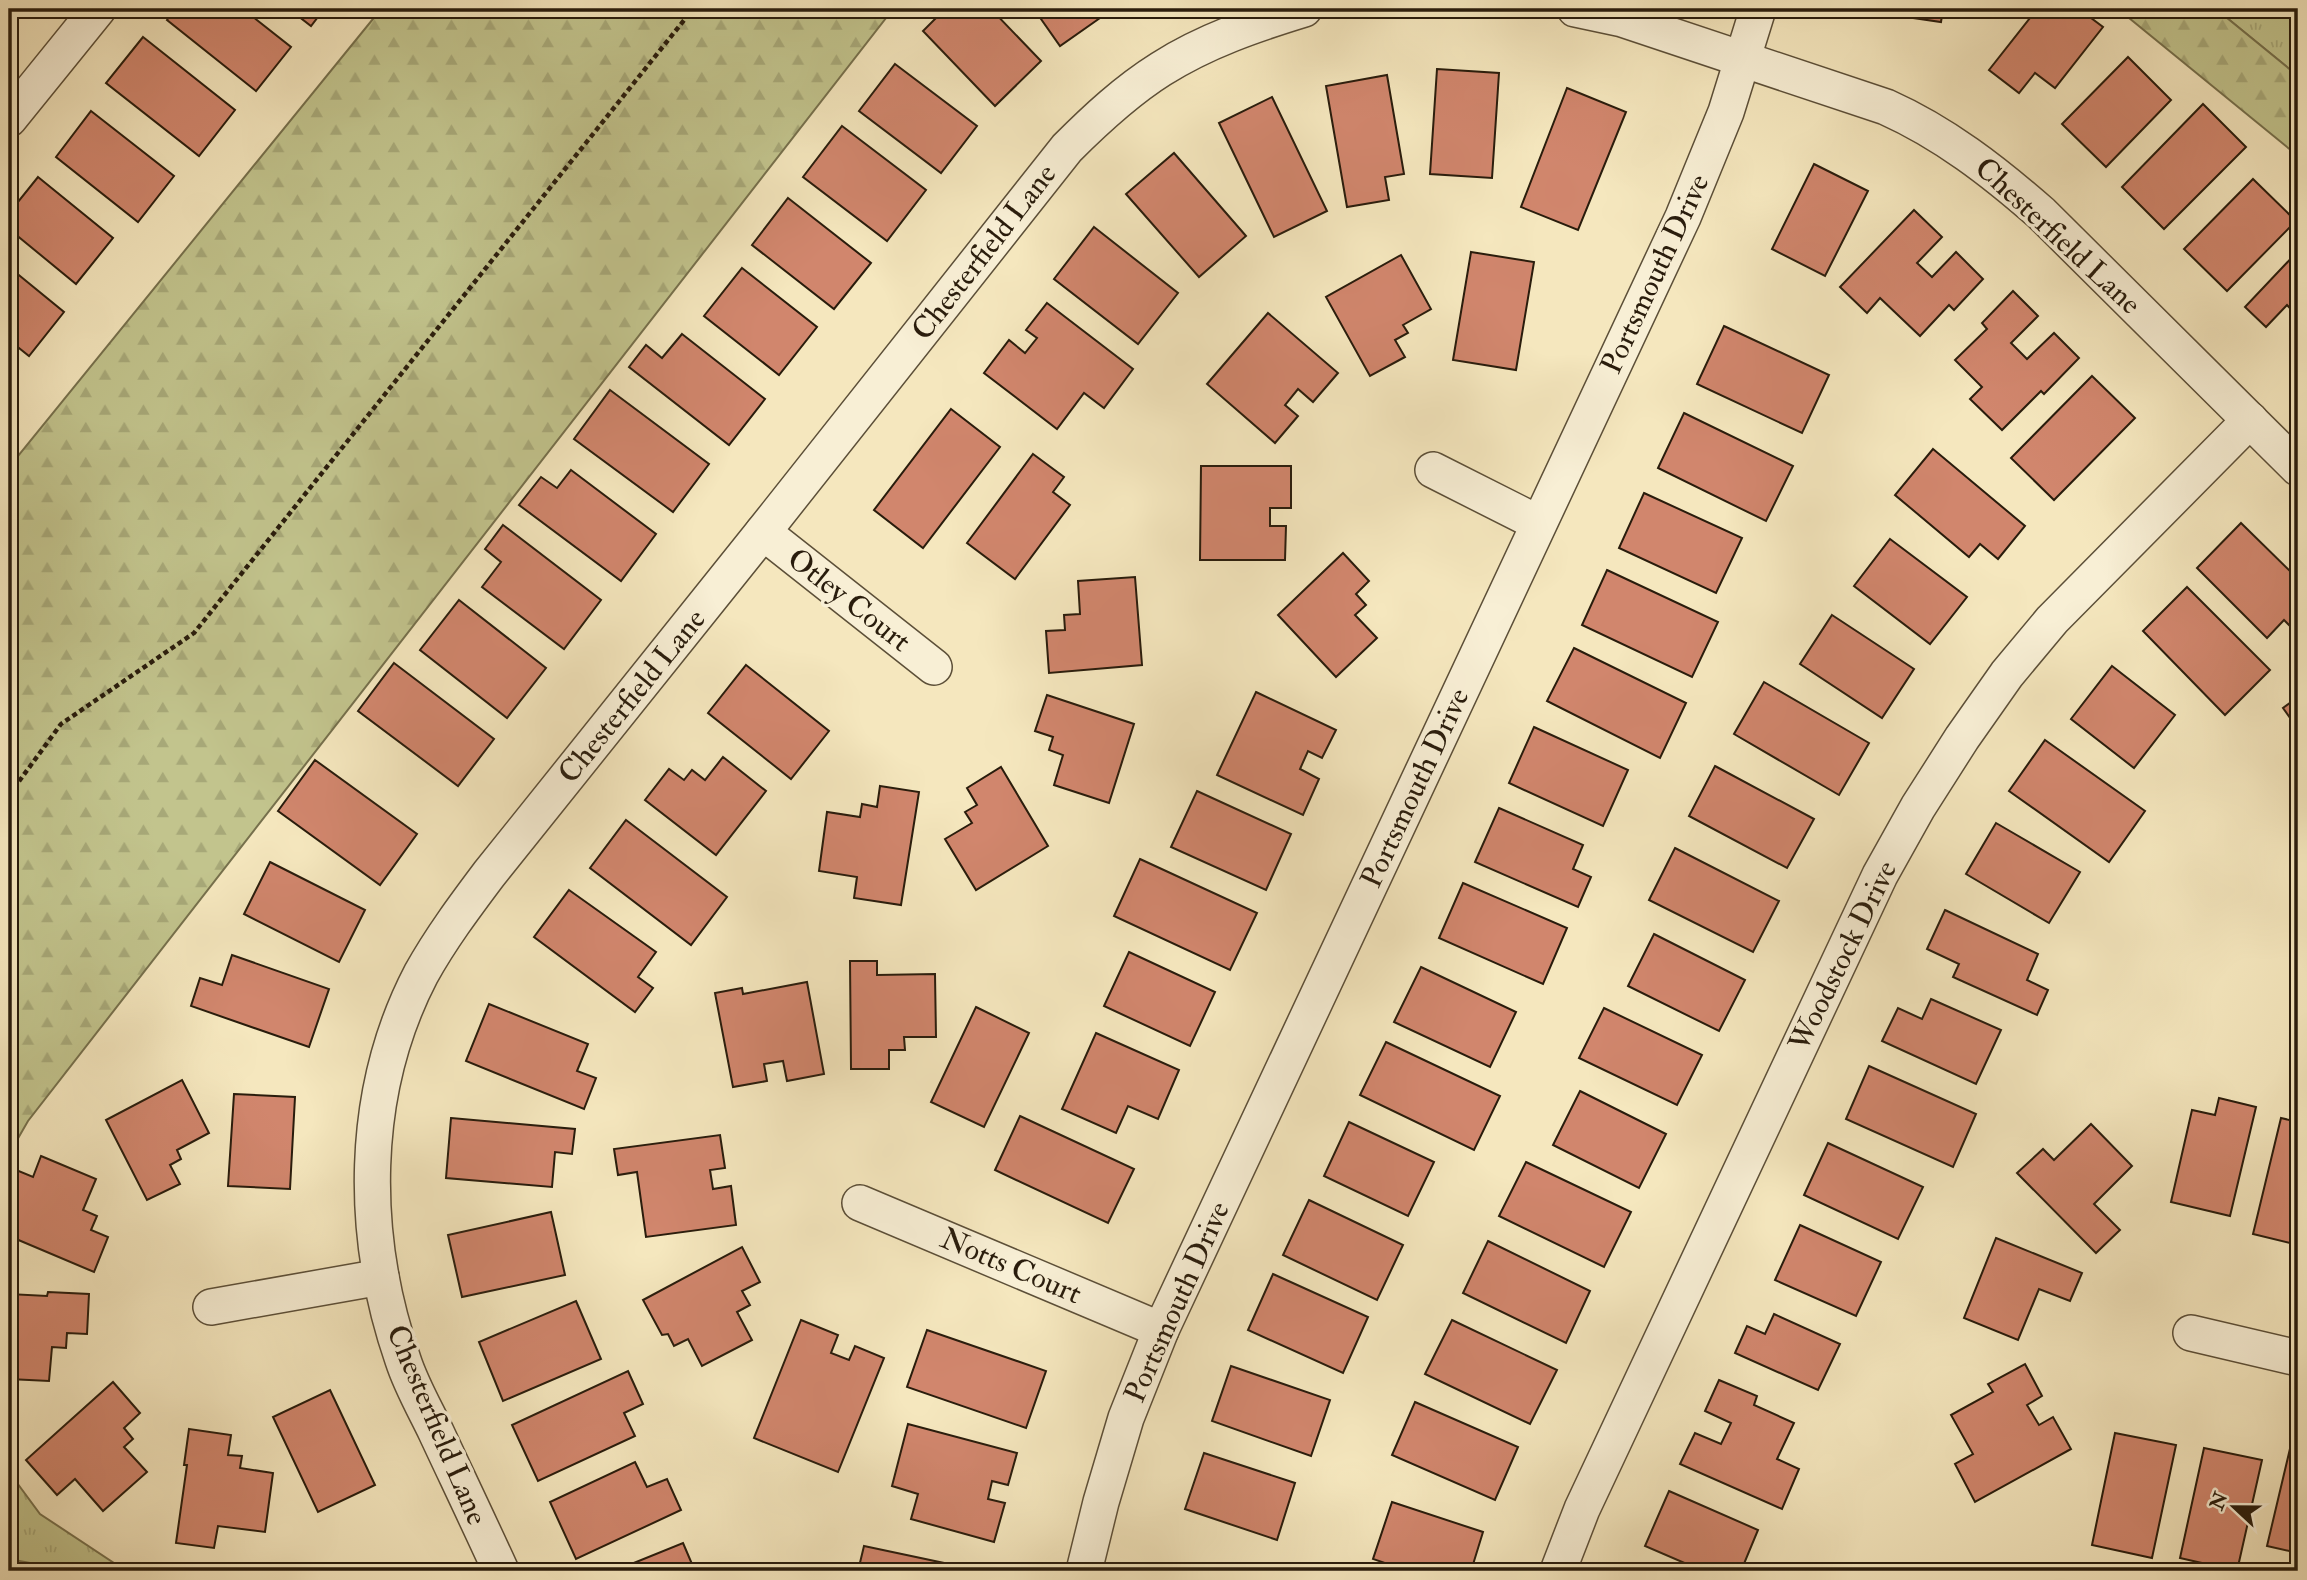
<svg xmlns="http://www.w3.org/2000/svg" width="2307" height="1580" viewBox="0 0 2307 1580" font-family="'IM FELL Double Pica',serif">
<defs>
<pattern id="grass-tufts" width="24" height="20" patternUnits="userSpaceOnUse" patternTransform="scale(1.75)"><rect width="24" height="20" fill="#c2c48d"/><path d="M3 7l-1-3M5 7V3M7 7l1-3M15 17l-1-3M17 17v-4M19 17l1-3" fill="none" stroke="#a7a878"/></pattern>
<pattern id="forest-firs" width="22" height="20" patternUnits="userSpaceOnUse" patternTransform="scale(1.75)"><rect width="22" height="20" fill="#c2c48d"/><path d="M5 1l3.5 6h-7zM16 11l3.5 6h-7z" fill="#a7a878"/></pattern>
</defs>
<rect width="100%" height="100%" fill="#f5e7be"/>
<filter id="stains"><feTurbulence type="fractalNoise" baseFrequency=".00286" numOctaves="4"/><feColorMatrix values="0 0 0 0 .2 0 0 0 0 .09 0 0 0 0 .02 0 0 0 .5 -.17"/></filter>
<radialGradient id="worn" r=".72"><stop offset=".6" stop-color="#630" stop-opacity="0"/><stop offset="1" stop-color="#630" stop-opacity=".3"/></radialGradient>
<g fill="url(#grass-tufts)" stroke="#76704c" stroke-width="2">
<path d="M2216 9H2298V76Z"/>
<path d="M9 1472 40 1514 126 1571H72L9 1559Z"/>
</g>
<g fill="url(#forest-firs)" stroke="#76704c" stroke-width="2">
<path d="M381 9H893L28 1121 9 1154V467Z"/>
<path d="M2118 9H2216L2298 76V156Z"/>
</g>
<g fill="#d1866d" stroke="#291c0c" stroke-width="2">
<path d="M175 9H243L291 47 256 91 167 20Z"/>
<path d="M289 9H324L311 26Z"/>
<path d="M945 9H991L1041 61 995 106 923 31Z"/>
<path d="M1034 9H1109L1110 11 1060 46Z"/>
<path d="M1852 9H1943L1941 22Z"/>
<path d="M2037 9H2079L2103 27 2055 88 2035 73 2019 93 1989 70Z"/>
<path d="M143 37 235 110 199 156 106 83Z"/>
<path d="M2128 57 2171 100 2106 167 2062 124Z"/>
<path d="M895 64 977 126 941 173 859 111Z"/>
<path d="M1437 69 1499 73 1492 178 1430 174Z"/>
<path d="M1387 75 1404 174 1385 177 1389 200 1347 207 1326 86Z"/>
<path d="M1567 88 1626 112 1578 230 1521 207Z"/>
<path d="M1272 97 1327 211 1274 237 1219 123Z"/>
<path d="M2203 104 2246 147 2164 229 2122 187Z"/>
<path d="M91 111 174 176 138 222 56 157Z"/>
<path d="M842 126 926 190 887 241 803 177Z"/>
<path d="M1174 153 1246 236 1199 277 1126 194Z"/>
<path d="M1814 164 1868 191 1825 276 1772 249Z"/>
<path d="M38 177 113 238 76 284 9 229V213Z"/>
<path d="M2253 179 2296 221 2227 291 2184 249Z"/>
<path d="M788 198 871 263 834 309 752 245Z"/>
<path d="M1914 210 1942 237 1917 263 1932 277 1956 252 1983 279 1954 310 1949 305 1920 336 1880 298 1867 313 1840 287Z"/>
<path d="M1094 227 1178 293 1138 344 1054 279Z"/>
<path d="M2298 251V317L2287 305 2266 327 2245 307Z"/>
<path d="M1471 252 1534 262 1516 370 1453 360Z"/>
<path d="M1401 255 1431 309 1403 325 1408 333 1395 340 1405 357 1370 376 1326 297Z"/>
<path d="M9 267 64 312 29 356 9 340Z"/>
<path d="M742 268 817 327 779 375 704 316Z"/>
<path d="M2013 291 2038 316 2011 343 2027 359 2054 333 2079 358 2044 394 2041 391 2002 430 1970 399 1982 387 1955 360 1987 329 1982 323Z"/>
<path d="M1047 303 1133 369 1104 408 1084 393 1057 429 984 373 1009 340 1025 353 1037 338 1026 330Z"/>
<path d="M1268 313 1338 373 1313 402 1298 389 1285 405 1298 416 1275 443 1207 384Z"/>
<path d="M1724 326 1829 375 1802 433 1697 384Z"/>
<path d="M682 334 765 399 729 445 629 367 646 345 662 358Z"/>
<path d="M2092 376 2135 418 2054 500 2011 458Z"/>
<path d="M610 390 709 464 673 512 574 439Z"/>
<path d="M951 409 1000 447 923 548 874 510Z"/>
<path d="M1684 413 1793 466 1766 521 1658 468Z"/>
<path d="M1933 449 2025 526 1998 559 1980 544 1969 557 1895 495Z"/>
<path d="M1033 454 1064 477 1053 492 1070 505 1015 579 967 543Z"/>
<path d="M1201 466H1291V508H1270V526H1286L1285 560H1200Z"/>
<path d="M571 470 656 534 621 581 519 505 541 477 557 488Z"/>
<path d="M1644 493 1742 538 1716 593 1619 548Z"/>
<path d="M2241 523 2298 579V634L2284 620 2267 638 2197 568Z"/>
<path d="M503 525 601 600 564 649 482 587 501 562 485 549Z"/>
<path d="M1890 539 1967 597 1930 644 1854 586Z"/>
<path d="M1343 553 1369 581 1356 594 1366 605 1355 615 1377 638 1336 677 1278 615Z"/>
<path d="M1607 570 1718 622 1692 677 1582 625Z"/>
<path d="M1135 577 1142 665 1049 673 1046 631 1065 630 1064 615 1080 614 1078 581Z"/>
<path d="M2187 587 2270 670 2225 715 2143 631Z"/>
<path d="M459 600 546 668 507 718 420 650Z"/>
<path d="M1832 615 1914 669 1882 718 1800 664Z"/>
<path d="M1574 648 1686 703 1660 758 1547 701Z"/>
<path d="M394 663 494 739 458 786 358 711Z"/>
<path d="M746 665 829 731 791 779 708 713Z"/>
<path d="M2112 666 2175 715 2134 768 2071 719Z"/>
<path d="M1764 682 1869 743 1839 795 1734 734Z"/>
<path d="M1256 692 1336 730 1322 758 1308 751 1300 769 1319 779 1303 815 1217 775Z"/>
<path d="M1047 695 1134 724 1109 803 1054 785 1063 755 1049 750 1053 737 1035 731Z"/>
<path d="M2298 697V729L2283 708Z"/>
<path d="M1534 727 1628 770 1603 826 1509 783Z"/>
<path d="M2045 740 2145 811 2109 862 2009 791Z"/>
<path d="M723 757 766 791 716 855 645 800 669 769 684 780 692 770 705 780Z"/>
<path d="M315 760 417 834 380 885 278 811Z"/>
<path d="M1715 766 1814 819 1787 868 1689 816Z"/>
<path d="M1001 767 1048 846 976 890 945 839 972 823 965 812 977 805 967 788Z"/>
<path d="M880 786 919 792 901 905 854 898 857 877 819 871 827 812 860 817 862 804 877 807Z"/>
<path d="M1197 791 1291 834 1266 890 1171 847Z"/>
<path d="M1499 808 1583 845 1573 869 1591 877 1578 907 1475 862Z"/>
<path d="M626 820 727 897 691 945 590 868Z"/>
<path d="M1996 823 2080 872 2049 923 1966 874Z"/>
<path d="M1675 848 1779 901 1753 952 1649 900Z"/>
<path d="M1140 859 1257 913 1230 970 1114 916Z"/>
<path d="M270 862 365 910 339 962 244 914Z"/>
<path d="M1463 883 1567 928 1543 984 1439 938Z"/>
<path d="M569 890 656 952 638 977 653 988 635 1012 534 937Z"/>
<path d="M1945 910 2038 954 2027 980 2048 990 2037 1015 1953 977 1959 964 1927 949Z"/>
<path d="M1654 934 1745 980 1719 1031 1628 986Z"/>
<path d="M1129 952 1215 992 1190 1046 1104 1006Z"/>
<path d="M232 955 329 989 309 1047 191 1006 200 978 222 985Z"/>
<path d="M850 961H877V975L935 974 936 1037H904L905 1050H889V1069H851Z"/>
<path d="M1421 967 1516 1012 1490 1067 1394 1022Z"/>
<path d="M807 982 824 1074 787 1081 783 1061 764 1064 767 1081 733 1087 715 993 742 988 743 994Z"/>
<path d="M1931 999 2001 1030 1976 1084 1882 1041 1898 1008 1922 1019Z"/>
<path d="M489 1004 588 1044 577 1071 596 1078 584 1109 466 1061Z"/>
<path d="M976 1007 1029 1033 984 1127 931 1102Z"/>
<path d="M1604 1008 1702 1055 1677 1105 1579 1058Z"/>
<path d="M1096 1033 1179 1070 1158 1119 1128 1106 1116 1133 1062 1109Z"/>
<path d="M1386 1042 1500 1096 1474 1150 1360 1095Z"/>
<path d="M1869 1066 1976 1114 1953 1167 1846 1119Z"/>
<path d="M182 1080 209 1133 177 1150 181 1159 170 1165 180 1184 147 1200 106 1120Z"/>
<path d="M1580 1091 1666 1134 1639 1188 1553 1145Z"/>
<path d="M234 1094 295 1097 290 1189 228 1186Z"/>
<path d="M2219 1098 2256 1107 2230 1216 2171 1202 2192 1110 2215 1115Z"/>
<path d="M1020 1116 1134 1169 1108 1223 995 1170Z"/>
<path d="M451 1118 575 1129 572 1154 555 1152 552 1187 446 1178Z"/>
<path d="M2281 1118 2298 1122V1245L2253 1234Z"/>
<path d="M1349 1122 1434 1162 1408 1216 1324 1176Z"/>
<path d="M2091 1124 2132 1166 2094 1204 2120 1230 2096 1253 2017 1173 2043 1149 2054 1160Z"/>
<path d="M720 1135 725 1168 710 1170 713 1189 731 1186 736 1225 646 1237 637 1172 618 1175 614 1149Z"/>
<path d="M1828 1143 1923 1187 1898 1239 1804 1195Z"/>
<path d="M41 1156 96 1179 83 1210 97 1216 91 1230 108 1237 94 1272 9 1236V1167L33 1177Z"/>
<path d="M1526 1162 1631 1212 1604 1267 1499 1216Z"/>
<path d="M1309 1200 1403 1245 1377 1300 1283 1255Z"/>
<path d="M551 1212 565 1275 462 1297 448 1235Z"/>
<path d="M1800 1225 1881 1262 1856 1316 1775 1280Z"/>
<path d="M1996 1238 2082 1273 2070 1301 2039 1289 2018 1340 1964 1318Z"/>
<path d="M1488 1241 1590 1291 1566 1343 1463 1293Z"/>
<path d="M742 1247 760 1282 742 1291 750 1305 737 1312 752 1340 702 1366 688 1339 674 1346 668 1334 662 1335 643 1300Z"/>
<path d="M1273 1274 1368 1317 1343 1373 1248 1330Z"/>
<path d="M48 1292 89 1294 87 1334 67 1333 66 1348 52 1347 49 1381 9 1379V1294L47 1296Z"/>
<path d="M576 1301 601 1359 503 1401 479 1342Z"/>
<path d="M1774 1314 1840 1344 1818 1390 1735 1353 1747 1326 1765 1334Z"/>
<path d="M801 1320 838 1335 831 1353 849 1360 855 1346 884 1358 838 1472 754 1438Z"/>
<path d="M1452 1320 1557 1370 1530 1424 1425 1374Z"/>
<path d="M927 1330 1046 1371 1026 1428 907 1387Z"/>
<path d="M2025 1364 2042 1396 2027 1405 2039 1425 2053 1417 2071 1449 1975 1502 1955 1464 1973 1454 1951 1415 1993 1392 1988 1384Z"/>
<path d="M1231 1366 1330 1400 1311 1456 1212 1421Z"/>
<path d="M628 1371 643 1404 624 1413 635 1436 538 1481 512 1425Z"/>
<path d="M1719 1380 1757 1396 1754 1405 1794 1423 1777 1459 1799 1469 1782 1509 1680 1464 1695 1433 1721 1444 1731 1423 1705 1411Z"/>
<path d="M113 1382 140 1413 124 1428 133 1439 124 1447 147 1472 103 1511 75 1479 57 1495 26 1460Z"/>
<path d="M330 1390 375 1485 318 1512 273 1417Z"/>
<path d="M1415 1402 1518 1447 1495 1500 1392 1455Z"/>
<path d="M908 1424 1017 1453 1008 1485 992 1481 988 1499 1005 1503 994 1542 911 1519 918 1494 892 1486Z"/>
<path d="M189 1429 231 1435 228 1455 242 1456 240 1468 273 1473 265 1532 218 1526 214 1548 176 1543 187 1465H184Z"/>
<path d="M2115 1433 2176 1445 2152 1558 2092 1545Z"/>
<path d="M2293 1436 2298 1437V1553L2267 1546Z"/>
<path d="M2204 1448 2262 1460 2237 1571 2180 1558Z"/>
<path d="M1204 1453 1295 1483 1277 1540 1185 1509Z"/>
<path d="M635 1462 647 1487 667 1479 681 1510 576 1559 550 1502Z"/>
<path d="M1669 1491 1758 1530 1741 1571H1703L1645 1546Z"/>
<path d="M1392 1502 1483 1532 1471 1571H1408L1373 1559Z"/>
<path d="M683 1543 695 1571H614Z"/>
<path d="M864 1546 982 1571H858Z"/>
</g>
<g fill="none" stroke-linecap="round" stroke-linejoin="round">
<g stroke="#5c4f38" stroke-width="38">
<g id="street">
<path d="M1575 9 1622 19 1886 107C1944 133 1993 171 2041 213L2298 468"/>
<path d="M9 119 98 9"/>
<path d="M1433 470 1538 523"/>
<path d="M763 532 934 667"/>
<path d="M860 1203 1161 1330"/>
<path d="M211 1307 381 1277"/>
<path d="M2191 1333 2298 1358"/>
<path d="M501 1571C480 1525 458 1479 436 1432 425 1409 411 1385 403 1360 360 1236 359 1093 421 974 441 938 465 906 489 874L763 532 1067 148C1096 119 1126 91 1161 69 1205 41 1255 24 1304 9"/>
<path d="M1084 1571 1101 1502 1126 1418 1161 1330 1683 217 1726 112 1758 9"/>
<path d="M1558 1571 1582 1509 1880 875 1918 807 1962 738 2007 674 2052 620 2250 420"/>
</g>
</g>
<path stroke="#291c0c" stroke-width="4.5" stroke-dasharray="5 3.5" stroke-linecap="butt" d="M9 795 61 724 194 633 693 9"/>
<use href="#street" stroke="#f8efd5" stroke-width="35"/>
</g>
<g text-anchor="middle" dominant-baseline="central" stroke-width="7" stroke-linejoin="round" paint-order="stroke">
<g font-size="30" fill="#291c0c" stroke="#f8efd5">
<text transform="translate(2058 236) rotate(43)">Chesterfield Lane</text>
<text transform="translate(984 252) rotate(-52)">Chesterfield Lane</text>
<text transform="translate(1655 274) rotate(-65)">Portsmouth Drive</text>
<text transform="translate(849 600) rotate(38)">Otley Court</text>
<text transform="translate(632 696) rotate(-51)">Chesterfield Lane</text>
<text transform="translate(1415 788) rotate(-65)">Portsmouth Drive</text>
<text transform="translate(1843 956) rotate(-64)">Woodstock Drive</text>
<text transform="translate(1011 1266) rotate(23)">Notts Court</text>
<text transform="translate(1177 1302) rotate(-66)">Portsmouth Drive</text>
<text transform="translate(437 1425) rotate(67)">Chesterfield Lane</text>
</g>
</g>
<rect width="2307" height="1580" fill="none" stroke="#f5e7be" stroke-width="35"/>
<rect x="10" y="10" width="2286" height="1559" fill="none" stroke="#291c0c" stroke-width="3.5"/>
<rect x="18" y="18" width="2272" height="1545" fill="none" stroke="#291c0c" stroke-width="2"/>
<g transform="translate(2234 1507) rotate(292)" stroke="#f8efd5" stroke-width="5" paint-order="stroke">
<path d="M0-5L12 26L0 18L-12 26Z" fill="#291c0c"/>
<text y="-10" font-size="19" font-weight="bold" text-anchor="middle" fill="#291c0c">N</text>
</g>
<rect width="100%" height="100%" filter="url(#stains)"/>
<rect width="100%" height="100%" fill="url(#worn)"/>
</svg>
